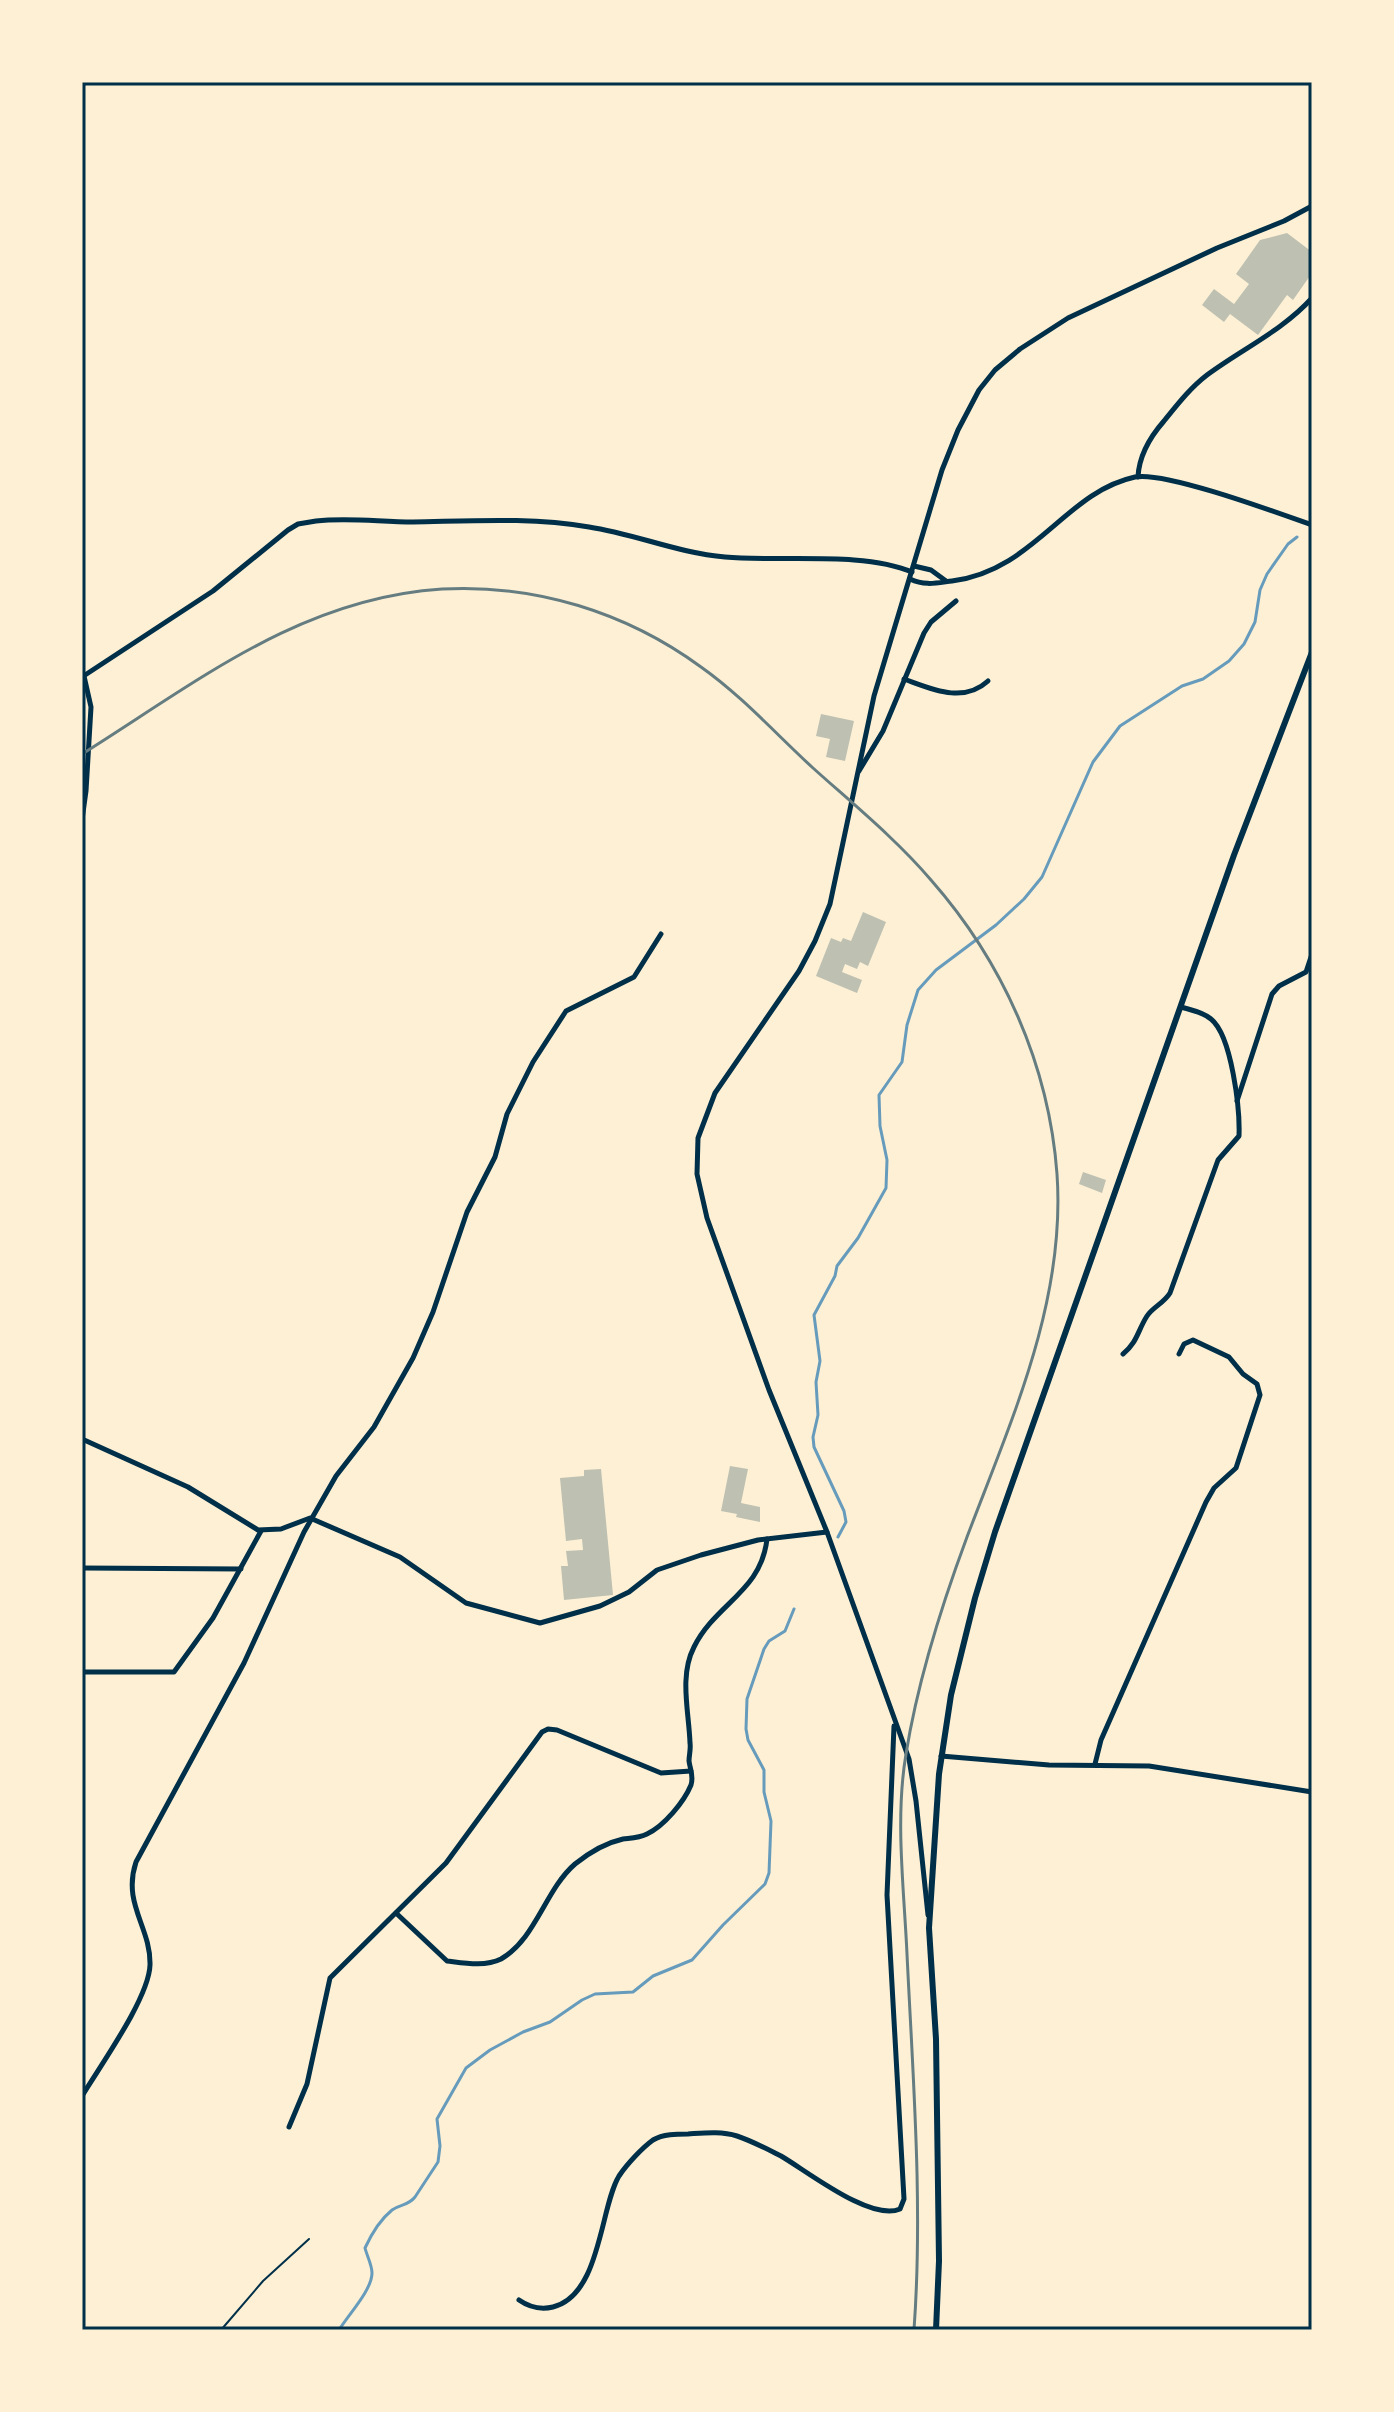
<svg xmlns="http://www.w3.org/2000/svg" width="1394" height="2412" viewBox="0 0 1394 2412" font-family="'Space Grotesk',sans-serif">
<rect width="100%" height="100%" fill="#fdf0d5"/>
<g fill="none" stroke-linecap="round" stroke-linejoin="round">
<g stroke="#669bbc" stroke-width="3">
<path d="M1312 422V428"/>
<path d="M838 1537 846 1522 844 1511 814 1447 813 1437 818 1415 816 1382 820 1361 814 1315 835 1276 837 1266 858 1238 886 1188 887 1160 880 1126 879 1095 902 1062 907 1025 918 990 936 970 996 925 1024 899 1042 877 1093 762 1120 726 1182 686 1203 679 1229 661 1244 644 1255 622 1260 590 1267 574 1288 544 1297 537"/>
<path d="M339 2330C348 2315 372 2290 372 2273 372 2265 367 2256 365 2248 371 2235 381 2219 392 2210 400 2204 408 2206 415 2197L438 2162 440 2146 437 2119 466 2068 490 2050 523 2032 550 2022 582 2000 595 1994 633 1992 653 1976 692 1960 723 1925 765 1884 769 1873 771 1821 764 1792V1770L748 1740 746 1729 747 1699 764 1649 769 1641 785 1631 794 1609"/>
</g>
</g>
<g fill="#bec0b2">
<path d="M1287 233 1312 252V273L1293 300 1287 295 1258 335 1230 314 1224 322 1202 305 1214 289 1234 304 1249 284 1236 274 1260 240Z"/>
<path d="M821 714 854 721 845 761 826 757 830 739 816 736Z"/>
<path d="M863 912 886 922 868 966 860 962 857 969 845 964 842 972 862 980 857 993 816 976 831 938 841 942 843 938 851 941Z"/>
<path d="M1083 1172 1106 1180 1102 1193 1079 1184Z"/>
<path d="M730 1466 748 1469 741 1503 760 1507V1522L736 1517 737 1514 721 1511Z"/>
<path d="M601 1469 613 1595 564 1600 561 1566H568L566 1551 583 1550 582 1539 566 1541 560 1478 584 1476V1470Z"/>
</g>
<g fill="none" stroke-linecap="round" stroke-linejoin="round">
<path stroke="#003049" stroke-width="2" d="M221 2330 263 2281 309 2239"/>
<g stroke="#003049" stroke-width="5">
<path d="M82 84 87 82"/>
<path d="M1138 477C1139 455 1150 437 1164 421 1177 405 1190 388 1207 375 1242 349 1282 331 1312 298"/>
<path d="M914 566 931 570 946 581"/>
<path d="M910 579C925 586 936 583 952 581 1034 571 1065 492 1135 477 1165 471 1278 513 1312 525"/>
<path d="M82 677 213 591 288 530 298 524 316 521C348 517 380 522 413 522 471 521 531 517 589 527 635 534 678 553 725 557 780 562 863 551 912 572"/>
<path d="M904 679C932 689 963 704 988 681"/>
<path d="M859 771 883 731 924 633 931 622 956 601"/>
<path d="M82 820 86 791 91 707 84 676"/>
<path d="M1237 1101 1272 994 1279 986 1306 972 1312 954"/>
<path d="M1123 1354C1137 1343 1138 1330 1147 1316 1153 1307 1164 1303 1170 1293L1218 1160 1239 1136C1240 1110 1232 1036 1211 1019 1203 1012 1191 1010 1181 1007"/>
<path d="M82 1439 188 1487 258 1530 281 1529 310 1518 400 1557 466 1603 540 1623 600 1606 629 1592 657 1570 701 1555 758 1540 827 1532"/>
<path d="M82 1568 241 1569"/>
<path d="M82 1672H174L213 1618 261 1531"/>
<path d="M941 1756 1049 1765 1149 1766 1312 1792"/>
<path d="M1095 1764 1101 1740 1206 1502 1214 1488 1236 1468 1260 1395 1257 1384 1243 1374 1229 1357 1193 1340 1184 1344 1179 1354"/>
<path d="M396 1913 447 1961C464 1963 485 1967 501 1959 536 1939 545 1890 575 1864 590 1852 605 1843 623 1839 631 1838 639 1838 647 1834 664 1826 684 1802 691 1785 694 1776 690 1769 689 1761 689 1755 691 1749 690 1743 689 1712 679 1676 694 1647 716 1603 761 1592 767 1539"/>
<path d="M928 1915 916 1801 909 1759 827 1532 769 1390 707 1218 697 1174 698 1138 715 1093 799 971 815 941 830 904 874 696 942 470 958 430 979 390 995 370 1020 349 1068 318 1217 248 1284 221 1312 206"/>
<path d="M82 2096C100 2066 149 1998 150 1965 151 1927 122 1904 136 1862L244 1663 304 1532 336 1476 374 1427 413 1358 433 1312 467 1212 495 1157 507 1114 533 1062 566 1011 634 977 661 934"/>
<path d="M289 2127 307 2084 330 1978 446 1863 542 1732 548 1729 557 1730 661 1773 691 1771"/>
<path d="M519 2300C529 2307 540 2310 553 2307 601 2295 600 2207 619 2176 627 2164 642 2148 653 2140 663 2134 677 2134 688 2134 704 2133 721 2131 737 2136 752 2141 767 2149 781 2156 807 2171 871 2222 900 2209L904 2199 887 1895 894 1726"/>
</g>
<path stroke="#003049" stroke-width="6" d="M936 2330 939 2261 936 2039 929 1928 939 1774 951 1695 975 1598 995 1532 1234 855 1312 652"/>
<path stroke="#657d81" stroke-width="3" d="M82 754C197 682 301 598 442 589 535 584 626 612 701 667 742 696 776 734 813 768 853 804 896 839 931 880 1003 962 1049 1065 1057 1174 1066 1301 1011 1421 967 1537 941 1607 918 1679 906 1754 895 1819 904 1888 907 1954 913 2079 923 2205 914 2330"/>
</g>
<rect width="1394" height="2412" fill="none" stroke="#fdf0d5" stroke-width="168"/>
<rect x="84" y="84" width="1226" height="2244" fill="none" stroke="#003049" stroke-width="3"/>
</svg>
